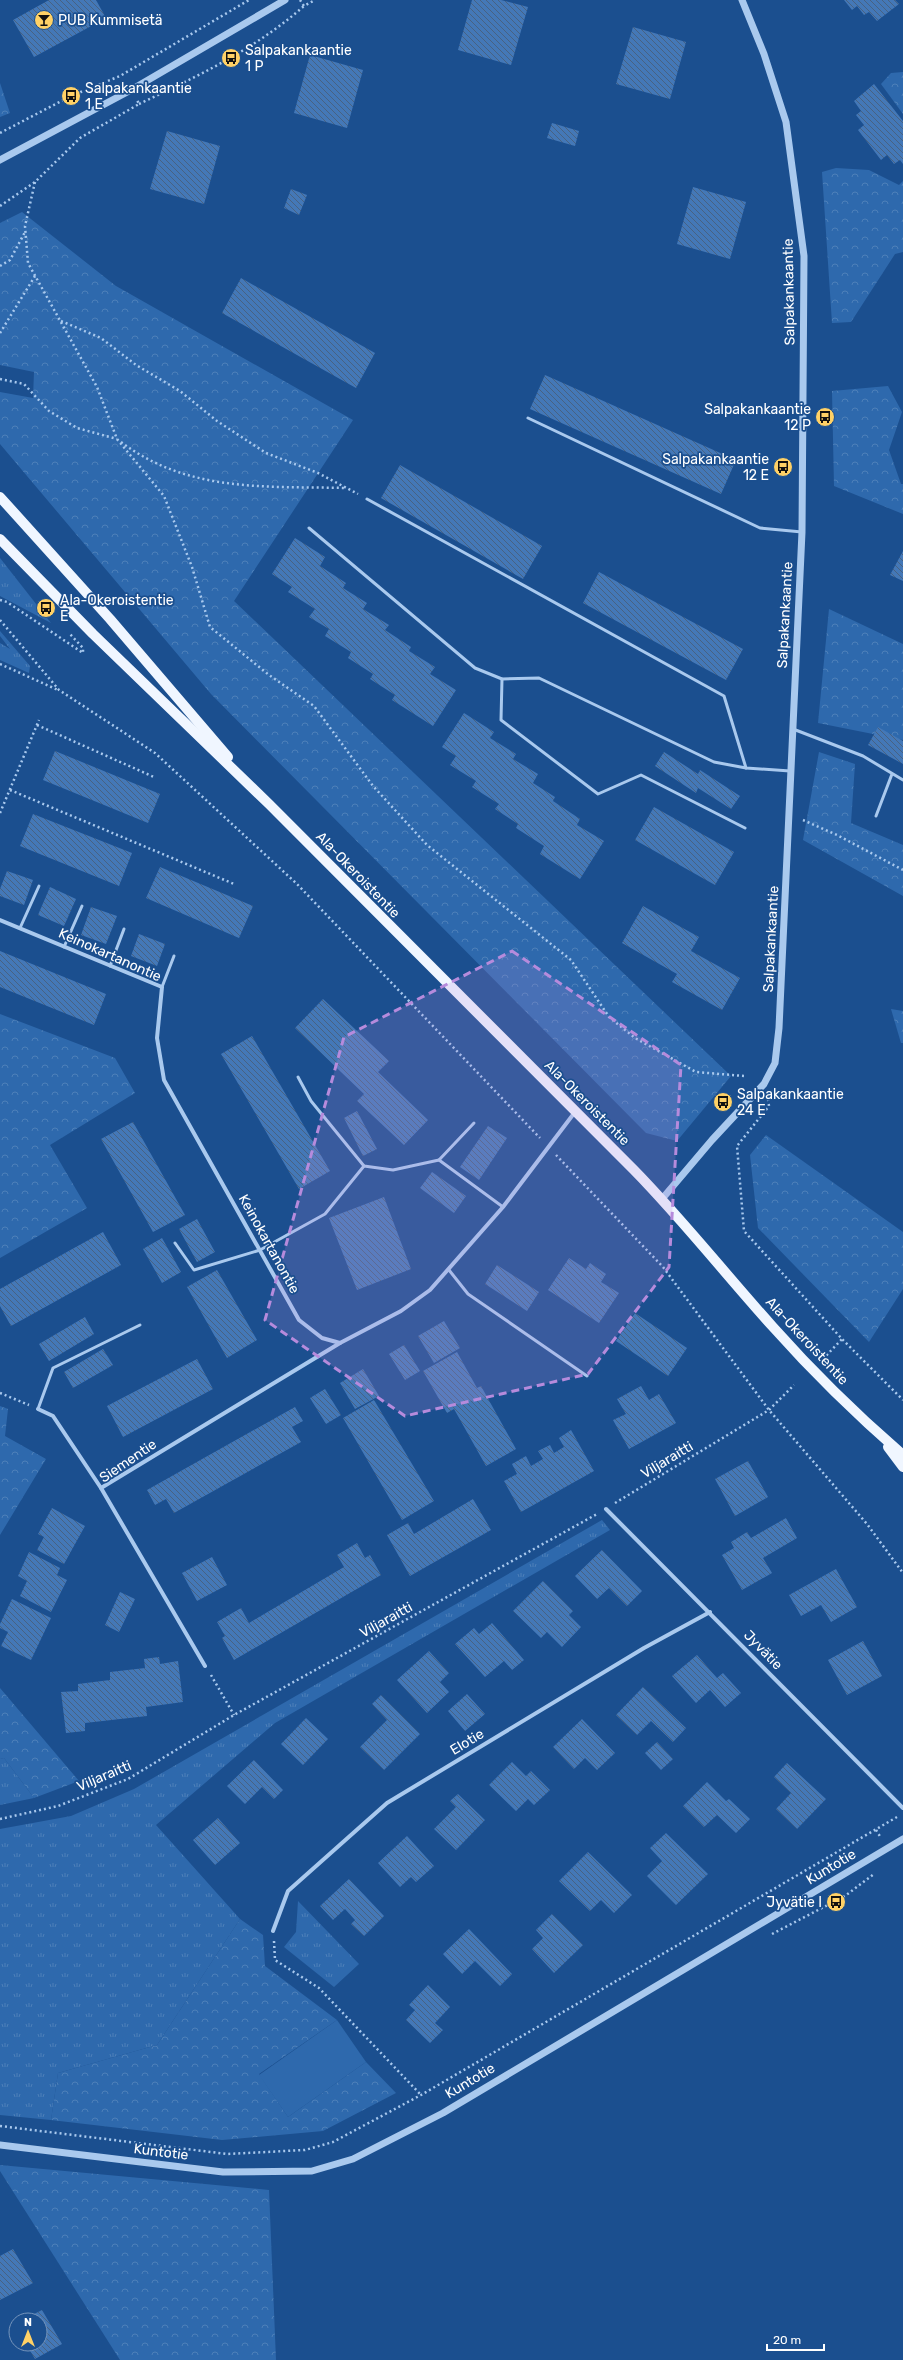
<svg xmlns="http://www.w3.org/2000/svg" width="903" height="2360" viewBox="0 0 903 2360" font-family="Rubik,sans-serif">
<defs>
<pattern id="grass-tufts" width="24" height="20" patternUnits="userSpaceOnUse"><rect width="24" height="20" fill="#2e69ad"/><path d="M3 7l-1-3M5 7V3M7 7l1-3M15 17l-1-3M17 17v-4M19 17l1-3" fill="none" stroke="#4d80b9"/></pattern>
<pattern id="forest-crowns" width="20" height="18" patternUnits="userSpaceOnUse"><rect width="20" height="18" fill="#2e69ad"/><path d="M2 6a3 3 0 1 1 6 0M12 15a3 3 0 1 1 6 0" fill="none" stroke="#4d80b9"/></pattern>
<pattern id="building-back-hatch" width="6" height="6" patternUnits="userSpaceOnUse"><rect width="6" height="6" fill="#4478b7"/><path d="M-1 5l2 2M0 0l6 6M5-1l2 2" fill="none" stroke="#486282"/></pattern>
</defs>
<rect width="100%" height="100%" fill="#1b4f8f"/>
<g fill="url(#grass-tufts)">
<path d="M0 558 51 623 0 596Z"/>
<path d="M0 631 30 666 29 673 0 660V643L10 649 0 636Z"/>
<path d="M602 1520 610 1530 275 1723 156 1825 240 1919 157 2045 58 2073 51 2120 0 2115V1829L71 1816 134 1789Z"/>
<path d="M4 1758 34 1798 0 1805V1759Z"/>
<path d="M298 1901 359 1964 334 1987 284 1947 296 1932Z"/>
</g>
<g fill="url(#forest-crowns)">
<path d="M903 72V114L881 84 891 73Z"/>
<path d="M0 83 10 113 0 117Z"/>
<path d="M836 168 869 170 899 185 903 181V252L895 254 851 322 832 323 822 172Z"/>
<path d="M22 212 116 286 353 420 234 601 731 1076 677 1141 646 1133 211 694 0 444V392L33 398 34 372 0 365V223Z"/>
<path d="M888 386 902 412 889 450 901 484H903V514L834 486 832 391Z"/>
<path d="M829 609 903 644V740L818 723Z"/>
<path d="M819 752 855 764 851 823 903 845V896L803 840Z"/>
<path d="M891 1009 903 1011V1043H901Z"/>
<path d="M0 1014 115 1058 135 1093 50 1145 87 1208 0 1258Z"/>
<path d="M766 1135 903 1232V1289L869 1342 758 1228 750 1155Z"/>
<path d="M0 1406 8 1409 5 1436 46 1459 0 1535Z"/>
<path d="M0 1688 79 1781 34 1798 4 1758 0 1759Z"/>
<path d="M240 1919 263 1935 265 1966 337 2020 259 2074 288 2117 366 2062 396 2093 323 2131 222 2140 51 2120 58 2073 157 2045Z"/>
<path d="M0 2165 269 2190 276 2360H120L0 2171Z"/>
</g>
<path fill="#2e69ad" d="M337 2020 366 2062 288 2117 259 2075Z"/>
<g fill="url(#building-back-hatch)">
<path d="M49 0H96L106 18 34 57 13 20Z"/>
<path d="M472 0H501L528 7 511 65 458 50Z"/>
<path d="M844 0H895L899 4 877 21 869 12 864 15 857 6 852 10Z"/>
<path d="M633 27 686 42 670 99 616 84Z"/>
<path d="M310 55 363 70 347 128 294 113Z"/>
<path d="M874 84 903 121V164L900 160 894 164 887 155 881 160 858 130 864 125 856 115 861 111 854 101Z"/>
<path d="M552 123 579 131 575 146 547 138Z"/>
<path d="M167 131 220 146 204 204 150 189Z"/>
<path d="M693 187 746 202 730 259 677 244Z"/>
<path d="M291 189 307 195 299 215 284 208Z"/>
<path d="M241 278 375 353 356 388 222 313Z"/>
<path d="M545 375 736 460 721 494 530 409Z"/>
<path d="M400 465 542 546 523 579 381 498Z"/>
<path d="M295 538 325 557 320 566 346 583 343 588 367 603 363 609 389 625 385 630 411 647 409 651 435 667 430 674 456 690 433 726 392 700 395 695 370 679 373 674 348 658 351 652 325 636 329 629 309 617 315 609 288 592 292 587 272 574Z"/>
<path d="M903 551V581L890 575Z"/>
<path d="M599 572 743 649 726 680 583 603Z"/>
<path d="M464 713 494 732 490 738 516 754 513 759 538 774 533 783 555 797 553 801 580 819 577 825 604 841 580 879 540 854 544 846 516 828 518 824 495 809 499 804 472 787 476 781 450 765 456 756 442 747Z"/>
<path d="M878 727 903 741V764L868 745Z"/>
<path d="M55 751 160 794 148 823 43 780Z"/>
<path d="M664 752 698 774 700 770 740 796 731 809 698 788 696 793 655 766Z"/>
<path d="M654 807 734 852 715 885 635 840Z"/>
<path d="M33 814 132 853 119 886 20 846Z"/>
<path d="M160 867 253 906 239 938 146 898Z"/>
<path d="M7 871 33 880 24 905 0 896V889Z"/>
<path d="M50 887 76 899 64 926 38 915Z"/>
<path d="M643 906 699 937 691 951 740 978 722 1010 672 982 677 974 622 943Z"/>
<path d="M91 907 117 916 106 944 81 935Z"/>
<path d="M139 934 165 944 157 966 131 956Z"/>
<path d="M0 951 106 994 94 1025 0 987Z"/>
<path d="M323 999 389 1061 378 1072 428 1120 404 1145 357 1101 364 1094 295 1028Z"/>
<path d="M252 1036 330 1171 299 1189 221 1054Z"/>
<path d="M357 1111 377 1149 363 1156 344 1118Z"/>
<path d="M133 1122 185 1215 153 1232 101 1139Z"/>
<path d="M488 1126 507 1138 479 1180 460 1167Z"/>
<path d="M432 1172 466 1196 454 1213 420 1188Z"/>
<path d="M384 1197 411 1269 357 1290 329 1218Z"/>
<path d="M197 1219 215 1252 197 1262 179 1229Z"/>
<path d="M103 1232 121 1265 11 1326 0 1306V1289Z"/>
<path d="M162 1238 181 1272 162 1283 143 1249Z"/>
<path d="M569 1258 586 1269 590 1263 606 1274 601 1282 619 1293 599 1323 548 1290Z"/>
<path d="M497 1265 539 1292 527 1311 485 1284Z"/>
<path d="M217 1270 257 1340 227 1358 187 1287Z"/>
<path d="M635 1313 687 1348 668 1376 616 1341Z"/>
<path d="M85 1317 94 1334 49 1361 39 1344Z"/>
<path d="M444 1321 460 1348 434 1363 418 1336Z"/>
<path d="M404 1345 420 1371 405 1380 389 1354Z"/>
<path d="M103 1349 113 1365 73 1388 64 1372Z"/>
<path d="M457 1352 477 1388 481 1386 516 1449 486 1466 454 1409 447 1413 423 1371Z"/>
<path d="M197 1359 213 1389 123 1437 107 1406Z"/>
<path d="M363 1369 379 1396 355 1409 340 1383Z"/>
<path d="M641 1386 649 1400 659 1394 676 1423 629 1449 613 1420 626 1414 617 1399Z"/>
<path d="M325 1389 341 1415 326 1424 310 1398Z"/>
<path d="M374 1400 434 1501 402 1520 343 1418Z"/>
<path d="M295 1407 303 1421 292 1427 301 1442 174 1513 166 1499 155 1505 147 1490Z"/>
<path d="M571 1430 594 1471 521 1512 504 1481 517 1474 512 1464 526 1456 531 1466 543 1459 538 1451 550 1445 554 1453 564 1447 559 1438Z"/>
<path d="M748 1461 768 1497 735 1516 715 1479Z"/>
<path d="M473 1499 491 1530 410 1576 387 1535 408 1523 414 1534Z"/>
<path d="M52 1508 85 1526 64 1564 37 1550 44 1537 38 1534Z"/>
<path d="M786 1518 797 1538 763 1558 772 1573 742 1590 722 1555 734 1548 731 1542 747 1532 751 1538Z"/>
<path d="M357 1543 365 1558 370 1555 381 1575 234 1660 222 1638 225 1636 217 1622 241 1608 249 1623 344 1567 337 1555Z"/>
<path d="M602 1550 642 1591 627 1606 609 1588 597 1599 575 1576Z"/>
<path d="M29 1552 60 1568 57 1575 67 1580 51 1612 20 1596 27 1581 18 1576Z"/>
<path d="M212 1557 227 1585 197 1601 182 1573Z"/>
<path d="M836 1569 857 1607 831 1622 821 1605 801 1616 789 1595Z"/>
<path d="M543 1581 573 1611 569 1615 581 1627 562 1647 547 1632 541 1638 513 1611Z"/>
<path d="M120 1592 135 1599 119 1632 105 1625Z"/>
<path d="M12 1599 51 1618 31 1660 1 1646 8 1632 0 1628V1624Z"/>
<path d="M492 1623 524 1660 512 1670 504 1661 485 1677 455 1644 474 1628 479 1634Z"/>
<path d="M863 1641 882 1676 847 1695 828 1660Z"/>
<path d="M429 1651 449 1673 440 1682 449 1692 427 1713 397 1680Z"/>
<path d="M697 1655 717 1678 723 1673 741 1693 725 1707 710 1690 696 1703 672 1676Z"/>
<path d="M159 1657 160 1664 178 1661 183 1702 146 1707 147 1716 85 1723V1731L66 1733 61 1692 78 1691V1684L110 1680V1672L145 1668 144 1659Z"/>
<path d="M643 1687 686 1728 673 1742 651 1721 637 1735 616 1715Z"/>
<path d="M467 1694 485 1714 465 1731 448 1711Z"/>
<path d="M381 1695 420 1734 384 1770 360 1747 387 1720 372 1704Z"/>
<path d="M306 1718 328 1739 303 1765 281 1744Z"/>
<path d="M582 1719 615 1753 597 1770 585 1758 574 1769 553 1747Z"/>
<path d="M657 1742 673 1759 661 1770 645 1753Z"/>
<path d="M254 1760 283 1790 274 1799 262 1787 245 1804 227 1786Z"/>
<path d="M512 1762 526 1776 531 1771 550 1790 534 1805 528 1799 516 1811 489 1785Z"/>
<path d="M787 1763 826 1799 797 1829 776 1809 791 1793 774 1777Z"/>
<path d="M707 1782 726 1801 729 1799 750 1819 736 1833 717 1815 704 1827 683 1806Z"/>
<path d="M458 1794 485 1820 456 1850 434 1829 456 1807 450 1801Z"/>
<path d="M218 1818 240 1843 215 1865 193 1840Z"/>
<path d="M666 1833 708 1874 676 1905 647 1876 662 1861 650 1848Z"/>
<path d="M407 1836 434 1866 416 1882 411 1877 400 1887 378 1863Z"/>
<path d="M588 1852 632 1895 614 1913 601 1900 590 1911 559 1881Z"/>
<path d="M349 1879 384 1916 364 1936 351 1924 355 1920 345 1909 333 1920 320 1906Z"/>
<path d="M552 1914 583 1945 554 1973 532 1949 543 1938 536 1930Z"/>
<path d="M469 1929 512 1974 500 1986 475 1961 462 1974 443 1954Z"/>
<path d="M428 1985 450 2007 435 2023 443 2030 430 2043 406 2020 415 2010 409 2005Z"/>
<path d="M13 2249 33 2283 0 2300V2256Z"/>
<path d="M42 2310 62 2344 35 2359 26 2344H40V2320H22Z"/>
</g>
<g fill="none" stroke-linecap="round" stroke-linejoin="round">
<g stroke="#a9c9ee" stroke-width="2.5" stroke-dasharray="2 3" stroke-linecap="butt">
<path d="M300 0 304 6 315 0"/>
<path d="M139 104C198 76 254 50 304 6"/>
<path d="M0 133 71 96 120 76 249 0"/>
<path d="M35 182 25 226 28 263 97 387 117 439 164 496 192 567 210 627 269 675 314 706 373 786 427 845 571 960 609 1017 635 1038 696 1072 744 1076"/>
<path d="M0 206 35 182 80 138 139 104 137 100"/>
<path d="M0 266 10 260 25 232"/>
<path d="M61 321 101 338 136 365 180 391 217 421 266 453 318 473 358 494"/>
<path d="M0 333 35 276"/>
<path d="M0 379 24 384 49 411 77 428 117 439"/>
<path d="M121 442C189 493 266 486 346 488"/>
<path d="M0 600 7 602 83 653V648L69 633"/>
<path d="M0 620 59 690 155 753 297 884 540 1138"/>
<path d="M0 664 58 690"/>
<path d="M37 725 154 777"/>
<path d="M10 790 234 884"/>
<path d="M0 813 39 720"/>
<path d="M803 820 837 835 903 870"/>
<path d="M768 1099 769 1106 737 1146 744 1231 842 1339 903 1400"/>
<path d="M556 1155 663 1267 769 1410 867 1524 903 1573"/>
<path d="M823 1359 842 1339"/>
<path d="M0 1393 29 1405"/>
<path d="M615 1503 769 1410 794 1385"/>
<path d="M211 1675 234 1715"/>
<path d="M0 1819 58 1806 128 1779 234 1715 597 1514"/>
<path d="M876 1830 881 1838"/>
<path d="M772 1934 845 1896 874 1874"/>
<path d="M274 1941 275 1960 319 1988 421 2095"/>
<path d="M0 2126 227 2154 305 2150 333 2142 421 2095 897 1817"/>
</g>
<g stroke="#a9c9ee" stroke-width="3">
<path d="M528 418 760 528 802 532"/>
<path d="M367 499 724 696 746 768"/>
<path d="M309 528 475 668 502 679 539 678 714 762 746 768 790 771"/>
<path d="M502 679 501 720 598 794 641 775 745 828"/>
<path d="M793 729 863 756 903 780"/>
<path d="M876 816 892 774"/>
<path d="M20 928 39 886"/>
<path d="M64 947 82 906"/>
<path d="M110 966 124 929"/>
<path d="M162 987 174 956"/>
<path d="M298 1077 311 1101 364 1166 393 1170 439 1160 503 1207"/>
<path d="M439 1160 474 1123"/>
<path d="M175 1243 194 1270 260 1250 325 1214 364 1166"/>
<path d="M449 1270 468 1294 587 1376"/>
<path d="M38 1409 53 1368 140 1325"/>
</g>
<g stroke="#a9c9ee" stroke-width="4">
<path d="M0 920 162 987 157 1038 164 1080 299 1320 322 1338 340 1343 401 1311 430 1290 503 1207 575 1112"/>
<path d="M38 1409 53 1416 101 1488"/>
<path d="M606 1509 903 1808"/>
<path d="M205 1666 101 1488 340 1343"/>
<path d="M273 1931 288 1891 387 1803 644 1648 710 1612"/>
</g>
<g stroke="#a9c9ee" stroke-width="7">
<path d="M0 160 131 90 285 0"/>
<path d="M662 1199 712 1140 764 1084 775 1063 779 1028 802 532 804 256 786 122 764 54 742 0"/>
<path d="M0 2145 223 2172 312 2171 353 2159 443 2113 903 1839"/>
</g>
<g stroke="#f0f6ff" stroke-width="10">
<path d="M0 497 110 619 228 757"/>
<path d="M0 539 93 634 269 804 634 1170C683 1220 726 1275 773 1327 813 1372 857 1415 903 1455"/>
<path d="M888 1447 903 1467"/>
</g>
</g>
<path fill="#b68bdc" fill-opacity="0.2" stroke="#b68bdc" stroke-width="3" stroke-dasharray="8 5" stroke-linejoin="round" d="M512 951 681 1065 669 1267 588 1374 405 1416 265 1320 344 1037Z"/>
<defs>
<g id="bar-disc" transform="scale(1)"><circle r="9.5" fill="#ffd166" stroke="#1b4f8f"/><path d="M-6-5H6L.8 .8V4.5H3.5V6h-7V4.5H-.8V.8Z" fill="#111"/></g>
<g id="bus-disc" transform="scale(1)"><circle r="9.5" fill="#ffd166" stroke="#1b4f8f"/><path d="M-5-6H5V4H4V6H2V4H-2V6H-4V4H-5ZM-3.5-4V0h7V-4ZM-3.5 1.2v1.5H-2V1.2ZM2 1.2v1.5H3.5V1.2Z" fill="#111"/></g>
</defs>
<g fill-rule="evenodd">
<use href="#bar-disc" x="44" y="20"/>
<use href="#bus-disc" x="231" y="58"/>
<use href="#bus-disc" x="71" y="96"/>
<use href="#bus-disc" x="825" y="417"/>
<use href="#bus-disc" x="783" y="467"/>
<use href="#bus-disc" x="46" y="608"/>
<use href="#bus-disc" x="723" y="1102"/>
<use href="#bus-disc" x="836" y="1902"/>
</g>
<g text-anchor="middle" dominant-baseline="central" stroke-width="3.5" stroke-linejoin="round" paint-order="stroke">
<g font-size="14" fill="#fff" stroke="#1b4f8f" text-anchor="start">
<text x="58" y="20">PUB Kummisetä</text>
<text x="245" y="50">Salpakankaantie<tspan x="245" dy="16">1 P</tspan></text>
<text x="85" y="88">Salpakankaantie<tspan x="85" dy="16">1 E</tspan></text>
<text x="811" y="409" text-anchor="end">Salpakankaantie<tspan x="811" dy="16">12 P</tspan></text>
<text x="769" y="459" text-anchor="end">Salpakankaantie<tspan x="769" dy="16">12 E</tspan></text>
<text x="60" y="600">Ala-Okeroistentie<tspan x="60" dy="16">E</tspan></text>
<text x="737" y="1094">Salpakankaantie<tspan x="737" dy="16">24 E</tspan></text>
<text x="822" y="1902" text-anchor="end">Jyvätie I</text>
</g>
<g font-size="14" fill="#fff" stroke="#1b4f8f">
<text transform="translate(789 292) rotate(-91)">Salpakankaantie</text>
<text transform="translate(785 615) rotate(-87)">Salpakankaantie</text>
<text transform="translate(358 875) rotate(46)">Ala-Okeroistentie</text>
<text transform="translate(771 939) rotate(-87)">Salpakankaantie</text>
<text transform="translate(110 955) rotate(24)">Keinokartanontie</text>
<text transform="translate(587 1103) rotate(45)">Ala-Okeroistentie</text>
<text transform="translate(269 1244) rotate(61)">Keinokartanontie</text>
<text transform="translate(807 1341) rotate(47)">Ala-Okeroistentie</text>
<text transform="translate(667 1460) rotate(-31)">Viljaraitti</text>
<text transform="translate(128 1461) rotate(-34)">Siementie</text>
<text transform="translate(386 1620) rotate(-29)">Viljaraitti</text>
<text transform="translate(763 1650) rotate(46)">Jyvätie</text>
<text transform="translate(467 1742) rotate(-31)">Elotie</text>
<text transform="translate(104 1776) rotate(-23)">Viljaraitti</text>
<text transform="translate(831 1867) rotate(-31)">Kuntotie</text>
<text transform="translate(470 2081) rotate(-31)">Kuntotie</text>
<text transform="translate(161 2152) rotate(7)">Kuntotie</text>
</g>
</g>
<g transform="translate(28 2332)"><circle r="19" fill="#1b4f8f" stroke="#7695bc"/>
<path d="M0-3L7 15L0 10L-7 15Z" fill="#ffd166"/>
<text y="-6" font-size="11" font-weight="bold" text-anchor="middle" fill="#ffffff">N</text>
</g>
<path d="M767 2344v6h57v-6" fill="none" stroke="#ffffff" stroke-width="2"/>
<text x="773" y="2344" font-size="12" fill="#ffffff" stroke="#1b4f8f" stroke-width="3" paint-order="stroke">20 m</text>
</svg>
